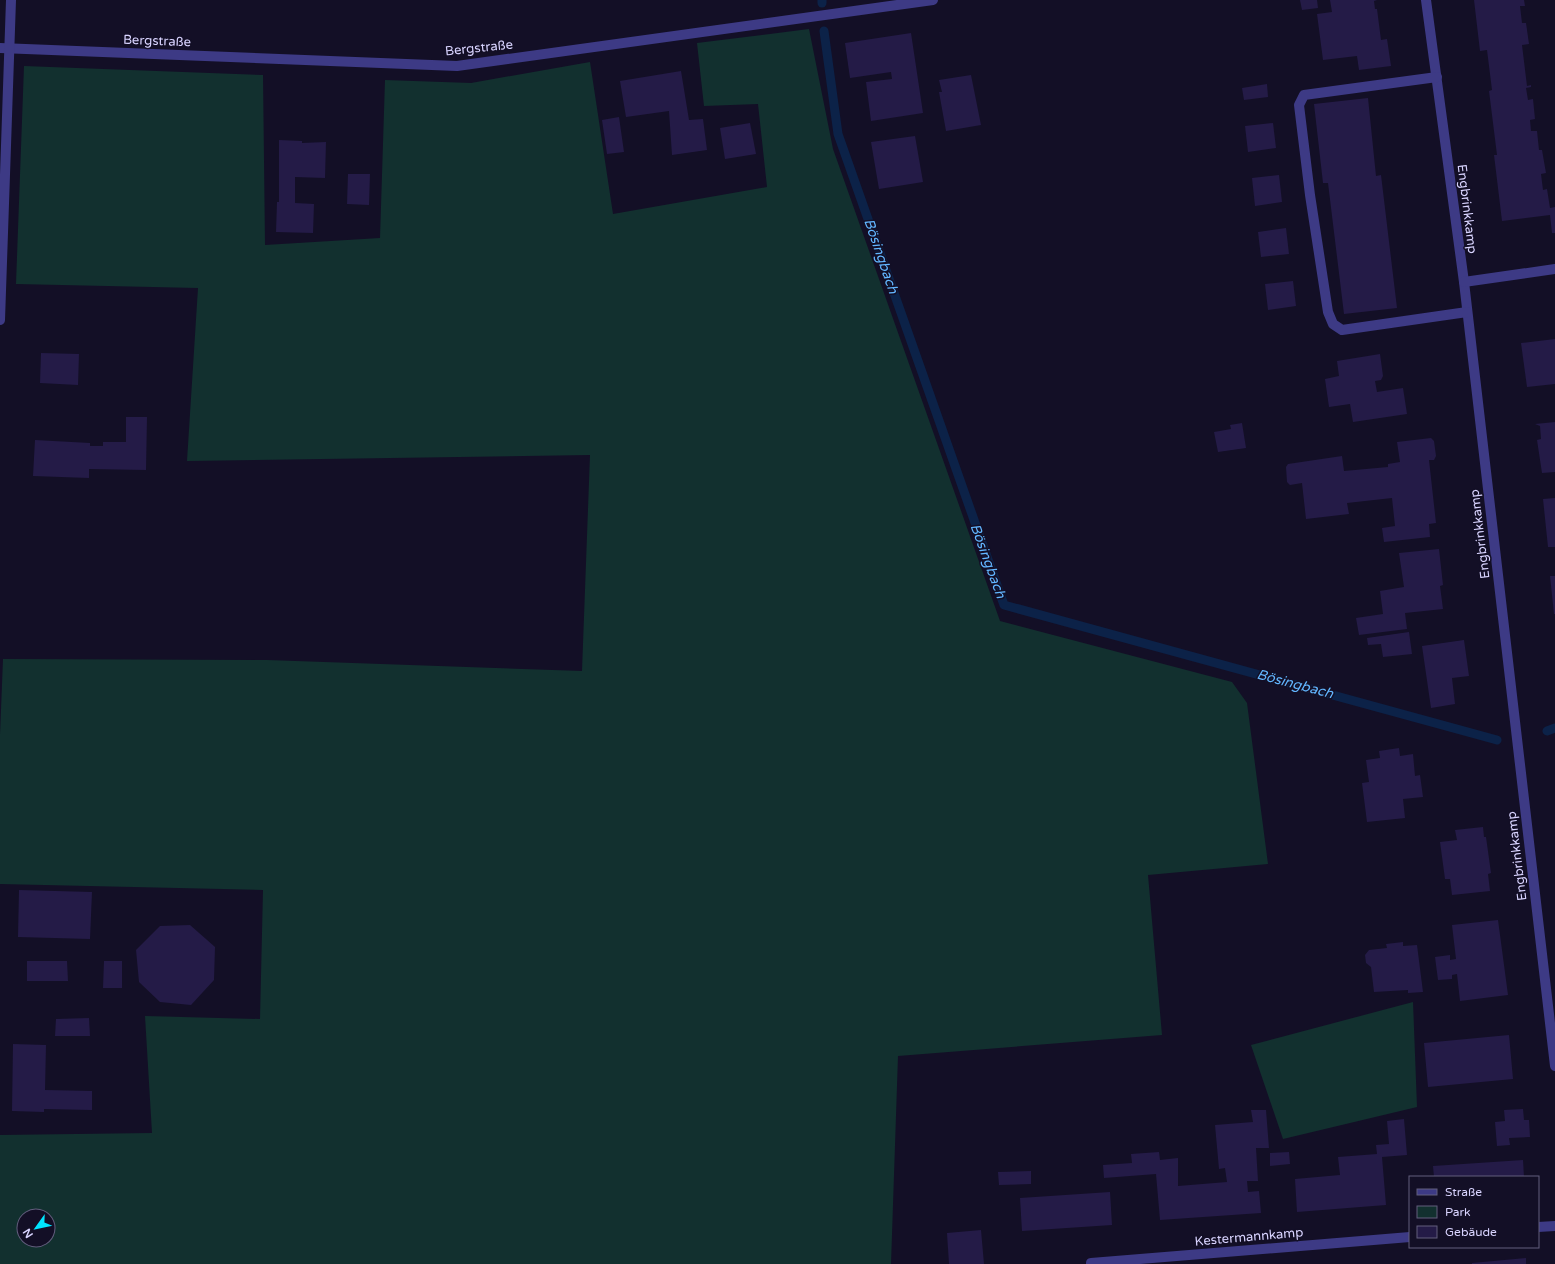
<svg xmlns="http://www.w3.org/2000/svg" width="1555" height="1264" viewBox="0 0 1555 1264" font-family="'Varela Round',sans-serif">
<rect width="100%" height="100%" fill="#130f26"/>
<g fill="#12302f" fill-rule="evenodd">
<path d="M809 29 833 149 1000 621 1232 682 1247 703 1268 864 1148 875 1162 1035 898 1056 891 1264H0V1135L152 1133 145 1016 260 1019 263 890 0 884V735L3 659 267 660 582 671 590 455 187 461 198 288 16 284 24 66 263 75 265 245 380 238 385 80 471 83 590 62 613 214 767 187 758 104 704 106 697 43ZM24 1216H48V1240H24Z"/>
<path d="M1413 1002 1417 1107 1283 1139 1251 1045Z"/>
</g>
<g fill="none" stroke-linecap="round" stroke-linejoin="round">
<g stroke="#0c2248" stroke-width="9">
<path d="M822 0V3"/>
<path d="M824 31 838 134 1004 605 1497 740"/>
<path d="M1547 731 1555 728"/>
</g>
</g>
<g fill="#241b47">
<path d="M1300 0H1317L1318 8 1302 10Z"/>
<path d="M1330 0H1377L1374 1 1375 9H1377L1381 40 1387 39 1391 66 1359 70 1357 56 1323 60 1317 14 1332 12Z"/>
<path d="M1474 0H1524L1525 6H1520L1522 23H1526L1529 44 1522 45 1527 86 1531 85V87L1526 88 1528 100 1533 99 1535 119 1530 120 1531 131H1537L1539 150H1542L1546 173 1541 174 1543 190 1547 189 1550 208 1555 207V233H1552L1550 215 1502 221 1494 155H1497L1489 91 1492 90 1487 50 1480 51Z"/>
<path d="M911 33 923 113 871 121 866 82 892 79 891 72 850 78 845 43Z"/>
<path d="M681 71 689 120 703 119 707 150 672 155 669 111 626 117 620 81Z"/>
<path d="M971 75 981 125 946 131 939 92H942L939 80Z"/>
<path d="M1267 84 1268 97 1244 100 1242 88Z"/>
<path d="M1368 98 1376 176 1381 175 1397 308 1344 314 1328 183H1323L1314 104Z"/>
<path d="M619 117 624 152 607 154 602 120Z"/>
<path d="M750 123 756 154 725 159 720 128Z"/>
<path d="M1273 123 1276 148 1248 152 1245 126Z"/>
<path d="M915 136 923 182 879 189 871 142Z"/>
<path d="M279 140 302 141V143L326 142 325 178 295 177V203L314 204 313 233 276 232 277 202H279Z"/>
<path d="M348 174H370L369 205 347 204Z"/>
<path d="M1279 175 1282 202 1255 206 1252 178Z"/>
<path d="M1286 228 1289 254 1261 257 1258 232Z"/>
<path d="M1293 281 1296 306 1268 310 1265 284Z"/>
<path d="M1555 339V384L1527 387 1521 343Z"/>
<path d="M41 353 79 354 78 385 40 383Z"/>
<path d="M1380 354 1383 376 1381 380 1375 381 1377 392 1403 388 1407 414 1353 422 1350 404 1329 407 1325 379 1339 376 1337 361Z"/>
<path d="M126 417H147L146 470 89 469V478L33 476 35 440 90 443V446H103V442H126Z"/>
<path d="M1555 422V472L1542 473 1537 440 1541 439 1540 426 1535 424Z"/>
<path d="M1242 423 1246 448 1218 452 1214 432 1231 429 1230 425Z"/>
<path d="M1431 438 1434 441 1436 456 1434 460H1429L1436 523 1429 524 1430 537 1384 542 1382 528 1395 526 1392 498 1347 503 1349 514 1306 519 1302 483 1290 485 1287 482 1286 467 1288 464 1342 456 1344 471 1388 467V464L1400 462 1397 442Z"/>
<path d="M1555 498V547H1548L1543 499Z"/>
<path d="M1439 549 1443 585 1440 586 1443 609 1405 613 1407 629 1359 635 1356 618 1383 614 1380 591 1404 587 1399 553Z"/>
<path d="M1550 576H1555V614H1554Z"/>
<path d="M1409 632 1412 654 1383 657 1381 644 1368 645 1367 638Z"/>
<path d="M1464 640 1469 676 1452 678 1455 704 1431 708 1422 646Z"/>
<path d="M1399 748 1400 756 1413 754 1415 776 1420 775 1423 797 1403 799 1405 818 1367 822 1362 783 1369 782 1366 760 1380 758 1379 751Z"/>
<path d="M1483 827 1484 837H1486L1491 873 1488 874 1490 891 1452 895 1450 879H1445L1440 842 1457 840 1455 830Z"/>
<path d="M19 890 92 892 90 939 18 937Z"/>
<path d="M1498 920 1508 995 1460 1001 1457 974 1452 975V979L1438 980 1435 957 1450 955V960L1456 959 1452 925Z"/>
<path d="M190 925 215 947 214 980 191 1005 160 1002 139 982 136 950 160 926Z"/>
<path d="M1403 942V946L1417 945 1423 992 1408 993V990L1374 992 1371 967 1366 963 1365 955 1369 950 1387 948 1386 944Z"/>
<path d="M27 961H67L68 981H27Z"/>
<path d="M104 961H122V988H103Z"/>
<path d="M89 1018 90 1036H55L56 1019Z"/>
<path d="M1509 1035 1513 1079 1428 1087 1424 1043Z"/>
<path d="M13 1044 46 1045 45 1090 92 1091V1110L44 1109V1112L12 1111Z"/>
<path d="M1523 1109 1524 1120H1529L1530 1137 1509 1138 1510 1145 1497 1146 1495 1122 1505 1121 1504 1110Z"/>
<path d="M1251 1110H1266L1269 1148H1256L1258 1181H1247L1248 1192 1259 1191 1261 1213 1160 1220 1156 1174 1104 1178 1103 1165 1132 1163 1131 1154 1159 1152 1160 1160 1178 1158V1186L1227 1182 1225 1168 1219 1169 1215 1125 1253 1122Z"/>
<path d="M1404 1119 1407 1155 1382 1157 1386 1205 1297 1212 1295 1179 1340 1175 1338 1157 1377 1154 1376 1145 1389 1144 1387 1121Z"/>
<path d="M1289 1152 1290 1164 1270 1166V1153Z"/>
<path d="M1523 1160 1524 1177H1434L1433 1166Z"/>
<path d="M1031 1171V1184L999 1185 998 1172Z"/>
<path d="M1110 1192 1112 1225 1022 1231 1020 1198Z"/>
<path d="M981 1230 984 1264H949L947 1233Z"/>
<path d="M1526 1258V1264H1472V1263Z"/>
</g>
<g fill="none" stroke-linecap="round" stroke-linejoin="round">
<g stroke="#3d3a85" stroke-width="10">
<path d="M1426 0 1464 282 1555 1066"/>
<path d="M0 48 457 66 933 0"/>
<path d="M1437 77 1304 95 1299 105 1310 195 1328 312 1333 324 1342 330 1467 312"/>
<path d="M1464 282 1555 269"/>
<path d="M0 320 11 0"/>
<path d="M1538 1227 1555 1226"/>
<path d="M1091 1264V1263L1410 1237"/>
</g>
</g>
<g text-anchor="middle" dominant-baseline="central" stroke-width="3" stroke-linejoin="round" paint-order="stroke">
<g font-size="13" fill="#d9d4ff" stroke="#130f26">
<text transform="translate(157 41) rotate(2)">Bergstraße</text>
<text transform="translate(479 48) rotate(-6)">Bergstraße</text>
<text transform="translate(1467 209) rotate(83)">Engbrinkkamp</text>
<text transform="translate(1480 534) rotate(-97)">Engbrinkkamp</text>
<text transform="translate(1517 856) rotate(-97)">Engbrinkkamp</text>
<text transform="translate(1249 1237) rotate(-5)">Kestermannkamp</text>
</g>
<g font-size="14" font-style="italic" fill="#62b6ff" stroke="#130f26">
<text transform="translate(881 256) rotate(71)">Bösingbach</text>
<text transform="translate(988 561) rotate(70)">Bösingbach</text>
<text transform="translate(1295 684) rotate(15)">Bösingbach</text>
</g>
</g>
<rect x="1409" y="1176" width="130" height="72" fill="#130f26" stroke="#625e7d"/>
<rect x="1417" y="1189" width="20" height="6" fill="#3d3a85" stroke="#625e7d"/>
<text x="1445" y="1196" font-size="12" fill="#d9d4ff">Straße</text>
<rect x="1417" y="1206" width="20" height="12" fill="#12302f" stroke="#625e7d"/>
<text x="1445" y="1216" font-size="12" fill="#d9d4ff">Park</text>
<rect x="1417" y="1226" width="20" height="12" fill="#241b47" stroke="#625e7d"/>
<text x="1445" y="1236" font-size="12" fill="#d9d4ff">Gebäude</text>
<g transform="translate(36 1228) rotate(237)"><circle r="19" fill="#130f26" stroke="#625e7d"/>
<path d="M0-3L7 15L0 10L-7 15Z" fill="#00e5ff"/>
<text y="-6" font-size="11" font-weight="bold" text-anchor="middle" fill="#d9d4ff">N</text>
</g>
</svg>
